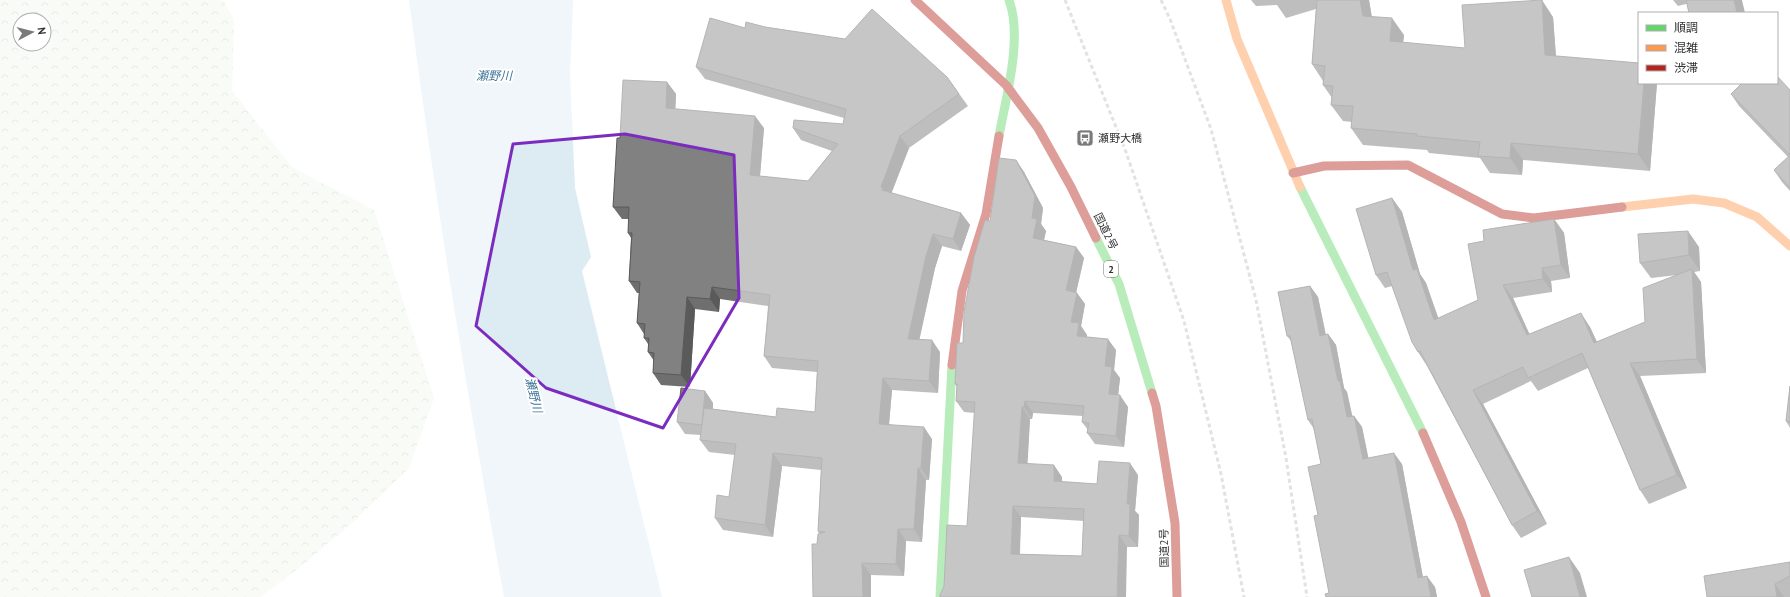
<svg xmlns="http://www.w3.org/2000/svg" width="1790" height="597" viewBox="0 0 1790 597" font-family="'PT Sans','Noto Sans JP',sans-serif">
<defs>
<pattern id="forest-crowns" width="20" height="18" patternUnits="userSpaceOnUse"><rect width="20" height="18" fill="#f1f5ed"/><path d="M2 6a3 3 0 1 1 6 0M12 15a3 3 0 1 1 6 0" fill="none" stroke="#cfd2cc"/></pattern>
</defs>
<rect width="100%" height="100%" fill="#fff"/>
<path fill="url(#forest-crowns)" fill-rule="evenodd" d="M0 0H223L234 20 232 91 292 167 374 210 434 398 409 468 352 523 304 564 260 597H0ZM20 20H44V44H20Z"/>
<path fill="#ddebf3" d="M409 0H573L570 74 575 188 591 257 582 271 662 597H504C468 399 435 200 409 0Z"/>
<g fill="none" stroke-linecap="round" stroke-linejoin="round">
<g stroke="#63d668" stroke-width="9">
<path d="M999 136C1006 97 1023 38 1009 0"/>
<path d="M1300 187 1423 433"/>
<path d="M1096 238 1119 284 1152 393"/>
<path d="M940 597 952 365"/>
</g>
<g stroke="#ff974d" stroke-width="9">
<path d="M1226 0 1237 39 1300 187"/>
<path d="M1622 207 1693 199 1724 203 1757 217 1790 246"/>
</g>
<g stroke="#b3261e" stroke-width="9">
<path d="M915 0 1006 85 1038 128 1071 187 1096 238"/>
<path d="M1293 173 1324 166 1408 165 1502 214 1534 218 1622 207"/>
<path d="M952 365 962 291 986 214 999 136"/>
<path d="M1152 393 1156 406 1175 523 1177 597"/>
<path d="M1423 433 1461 522 1486 597"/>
</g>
<g stroke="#bebebe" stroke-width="3" stroke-dasharray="4 3" stroke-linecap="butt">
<path d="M1065 0 1126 152 1184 321 1221 474 1244 597"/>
<path d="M1161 0 1170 19 1211 129 1256 300 1286 458 1307 597"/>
</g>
</g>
<g fill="#6f6f6f" fill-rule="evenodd">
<path d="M1251 0H1369L1372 17 1404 35 1403 43 1465 48 1553 17 1556 56 1639 83H1657L1650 171 1523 160 1522 175 1490 173 1480 158 1429 153 1427 150 1363 145 1351 128 1352 122 1343 121 1331 105 1332 98 1323 85V81L1312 64 1316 9 1286 18 1277 5 1256 6Z"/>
<path d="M1673 0H1742L1686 4 1678 6Z"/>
<path d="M745 28 947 77 968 106 909 148 891 193 961 213 970 225 961 251 942 246 935 268 919 339 940 352 938 393 892 390 889 424 932 439 929 480H926L922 542 906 541 904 576 871 575V597H813L817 544 819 534 818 531 821 470 782 466 773 537 723 530 715 518 729 497 735 455 709 452 700 440 701 435 685 434 677 422 705 391 713 403V409L776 417 815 412 817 372 772 368 764 356 768 306 720 299 719 312 695 309 690 387 661 385 653 373 654 361 648 352V344L644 338V334L637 323 639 293H637L629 281 631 238 628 233 629 219H622L613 207 620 138 667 82 676 94 675 109 764 128 760 176 808 181 832 151 801 140 793 128 843 124 844 118 705 79 696 67Z"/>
<path d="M1790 90V191L1782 182 1774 170 1788 157 1739 106 1731 94Z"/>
<path d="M1016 160 1024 172 1043 208 1041 224 1046 231 1044 240 1076 247 1084 258 1076 292 1085 304 1081 326 1087 335V337L1116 350 1114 370 1120 378 1118 395 1128 407 1124 447 1095 444 1087 433 1088 430 1082 422 1083 416 1033 413 1032 419H1030L1027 463 1062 477V482L1097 484 1138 475 1135 511 1139 515 1138 547H1127L944 586 967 526 975 413 964 412 956 401 957 387 955 384 963 343 990 221ZM1021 517 1084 521 1082 556 1020 554Z"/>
<path d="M1392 198 1402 212 1420 274 1426 283 1438 319 1478 300 1484 241 1554 219 1564 233 1570 278 1551 281 1552 292 1513 298 1529 334 1590 327 1597 342 1645 322 1677 275 1651 278 1640 263 1699 247 1700 271 1694 272 1701 282 1706 373 1640 376 1687 488 1649 504 1640 490 1588 368 1538 391 1531 381 1483 404 1547 524 1521 538 1512 525 1427 366 1418 352 1392 286 1385 288 1376 275Z"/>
<path d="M1310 286 1318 297 1326 335 1328 334 1336 345 1344 388 1347 392 1352 416H1354L1362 427 1368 458 1402 464 1423 577 1435 587 1437 597H1326L1329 593 1318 515 1321 464 1314 429 1308 420 1291 341 1287 336Z"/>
<path d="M1790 386V428L1786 421Z"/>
<path d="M1790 562V597H1707Z"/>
</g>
<g fill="#5a5a5a">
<path d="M1360 0H1369L1374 33 1363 16Z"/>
<path d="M1542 0 1553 17 1557 72 1545 55Z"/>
<path d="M1734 0H1742L1745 13H1737Z"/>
<path d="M1392 18 1404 35 1401 58 1390 41Z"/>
<path d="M667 82 676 94 675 120 666 108Z"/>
<path d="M1644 83H1657L1650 171 1638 154Z"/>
<path d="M755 116 764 128 759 187 750 175Z"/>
<path d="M900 136 909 148 890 197 882 190 881 187Z"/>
<path d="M1511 143 1523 160 1522 175 1510 158Z"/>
<path d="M1016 160 1024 172 1043 208 1041 224 1046 231 1042 249 1033 238 1032 218Z"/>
<path d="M1392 198 1402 212 1420 274 1426 283 1444 334 1434 320 1413 270Z"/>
<path d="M961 213 970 225 961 251 953 239Z"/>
<path d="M1554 219 1564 233 1570 278 1561 265Z"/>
<path d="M1688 231 1699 247 1700 271 1689 255Z"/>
<path d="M933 234 942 246 935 268 917 351 908 339 926 256Z"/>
<path d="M1076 247 1084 258 1074 302 1066 290Z"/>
<path d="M1542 268 1551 281 1552 292 1543 279Z"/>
<path d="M1692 269 1701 282 1706 373 1697 359Z"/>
<path d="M1503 285 1513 298 1536 348 1527 335Z"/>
<path d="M1310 286 1318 297 1328 347 1320 336Z"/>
<path d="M712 287 720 299 719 312 710 299Z"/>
<path d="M1077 293 1085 304 1081 326 1087 335 1085 348 1077 336 1071 322Z"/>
<path d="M687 297 695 309 690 387 681 375Z"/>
<path d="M1581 313 1590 327 1603 356 1594 343Z"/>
<path d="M1328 334 1336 345 1344 388 1347 392 1355 428 1347 417 1338 381Z"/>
<path d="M1108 339 1116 350 1114 370 1120 378 1117 406 1109 394 1105 366Z"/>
<path d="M932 340 940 352 938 393 929 381Z"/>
<path d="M1630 363 1640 376 1687 488 1677 475Z"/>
<path d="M883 378 892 390 888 436 879 424Z"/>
<path d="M1473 390 1483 404 1547 524 1537 511Z"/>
<path d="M705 391 713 403 710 436 702 425Z"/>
<path d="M1120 395 1128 407 1124 447 1116 436Z"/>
<path d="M1025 401 1033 413 1032 419 1024 407Z"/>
<path d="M1022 407 1030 419 1027 474 1018 463Z"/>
<path d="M1354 416 1362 427 1371 470 1363 459Z"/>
<path d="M924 427 932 439 929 480 921 468Z"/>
<path d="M773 453 782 466 773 537 765 525Z"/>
<path d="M1394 453 1402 464 1425 589 1418 578Z"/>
<path d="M1130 463 1138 475 1135 511 1139 515 1138 547 1129 536 1127 504Z"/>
<path d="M1054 465 1062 477V493L1054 481Z"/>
<path d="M918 468 926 480 922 542 914 529Z"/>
<path d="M1013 506 1021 517 1019 566 1011 554Z"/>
<path d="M898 529 906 541 904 576 896 564Z"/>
<path d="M1119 535 1127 547 1126 597H1117Z"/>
<path d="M1569 557 1580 573 1587 597H1580Z"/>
<path d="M862 563 871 575V597H863Z"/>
<path d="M1427 576 1435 587 1437 597H1431Z"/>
<path d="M1775 584 1784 597H1777Z"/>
</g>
<g fill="#818181" stroke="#5a5a5a" fill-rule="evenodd">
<path d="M1317 0H1360L1363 16 1392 18 1390 41 1465 48 1462 5 1542 0 1545 55 1639 63V83H1644L1638 154 1511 143 1510 158 1478 156 1480 142 1417 136V134L1351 128 1353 106 1331 105 1333 86 1323 85 1325 66 1312 64Z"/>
<path d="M1686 0H1734L1737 13H1689Z"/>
<path d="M872 9 947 77 959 94 900 136 881 187 883 188 882 190 961 213 953 239 933 234 926 256 908 339 932 340 929 381 883 378 879 424 924 427 921 468H918L914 529H898L896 564 862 563 863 597H813L812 544H817L818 534 825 532 818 531 822 458 773 453 765 525 715 518 717 495 729 497 736 444 700 440 704 408 776 417 777 408 815 412 818 361 764 356 770 295 712 287 710 299 687 297 681 375 653 373 654 353 648 352 649 338H644L645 324 637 323 640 282 629 281 632 233H628L629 207H613L617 138H620L623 80 667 82 666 108 755 116 750 175 808 181 838 144 793 128 794 120 843 124 846 109 696 67 710 18 745 28 746 22 765 27 845 39Z"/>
<path d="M1777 76 1790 90V155L1731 94 1742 83H1777Z"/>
<path d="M1790 155V188L1774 170Z"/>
<path d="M999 158 1016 160 1035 196 1032 218 1037 219 1033 238 1076 247 1066 290 1077 293 1071 322 1079 323 1077 336 1108 339 1105 366 1112 367 1109 394 1120 395 1116 436 1087 433 1089 423 1082 422 1084 406 1025 401 1024 407H1022L1018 463 1054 465V481L1097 484 1099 461 1130 463 1127 504H1130L1129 536 1119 535 1117 597H940V595L944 586 947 525 967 526 975 402 956 401 957 384H955L957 343H963L964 312 974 257 985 220 990 221ZM1013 506 1084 509 1082 556 1011 554Z"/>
<path d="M1392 198 1413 270 1417 269 1434 320 1478 300 1468 244 1484 241 1483 230 1554 219 1561 265 1542 268 1543 279 1503 285 1527 335 1581 313 1594 343 1645 322 1643 288 1692 269 1697 359 1630 363 1677 475 1640 490 1582 353 1528 378 1523 367 1473 390 1537 511 1512 525 1420 351 1418 352 1412 342 1387 272 1376 275 1356 209Z"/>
<path d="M1688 231 1689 255 1640 263 1638 234Z"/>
<path d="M1310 286 1320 336 1328 334 1338 381H1340L1347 417 1354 416 1363 459 1394 453 1418 578 1427 576 1431 597H1326L1325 594 1329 593 1314 516 1318 515 1308 467 1321 464 1312 419 1308 420 1290 336H1287L1278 292Z"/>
<path d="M1790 386V422L1786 421Z"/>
<path d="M681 388 705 391 702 425 677 422Z"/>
<path d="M1569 557 1580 597H1532L1524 570Z"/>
<path d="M1790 562V576L1775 584 1777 597H1707L1704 576Z"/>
</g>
<path d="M0 0H1790V597H0ZM625 134 734 155 739 298 663 428 546 388 476 326 513 144Z" fill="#fff" fill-opacity=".55" fill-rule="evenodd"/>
<path fill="none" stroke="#7b2cbf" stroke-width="3" stroke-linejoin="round" d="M625 134 734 155 739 298 663 428 546 388 476 326 513 144Z"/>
<defs>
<g id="bus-square" transform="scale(0.9)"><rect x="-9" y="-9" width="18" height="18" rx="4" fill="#7a7a7a" stroke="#fff"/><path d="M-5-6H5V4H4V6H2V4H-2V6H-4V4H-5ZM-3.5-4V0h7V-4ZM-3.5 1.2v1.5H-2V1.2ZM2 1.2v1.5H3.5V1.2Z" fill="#fff"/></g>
</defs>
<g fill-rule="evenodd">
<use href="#bus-square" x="1085" y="138"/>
</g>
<g text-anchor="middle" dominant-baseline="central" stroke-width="4" stroke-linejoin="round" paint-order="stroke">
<rect fill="#fff" stroke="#707070" stroke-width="1" x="1104" y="261" width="14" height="16" rx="3"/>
<g font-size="10" font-weight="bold" fill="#333">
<text x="1111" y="269">2</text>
</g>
<g font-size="11" fill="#333" stroke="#fff" text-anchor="start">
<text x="1098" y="138">瀬野大橋</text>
</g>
<g font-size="11" fill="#333" stroke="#fff">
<text transform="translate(1106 231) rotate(64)">国道2号</text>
<text transform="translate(1164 548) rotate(-91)">国道2号</text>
</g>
<g font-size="12" font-style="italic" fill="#3f7597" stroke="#fff">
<text x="494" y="75">瀬野川</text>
<text transform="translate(534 395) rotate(76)">瀬野川</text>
</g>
</g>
<rect x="1638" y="12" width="140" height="72" fill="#ffffff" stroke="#adadad"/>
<rect x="1646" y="25" width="20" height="6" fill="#63d668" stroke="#adadad"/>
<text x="1674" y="32" font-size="12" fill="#333333">順調</text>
<rect x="1646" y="45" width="20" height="6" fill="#ff974d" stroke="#adadad"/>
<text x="1674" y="52" font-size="12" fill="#333333">混雑</text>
<rect x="1646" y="65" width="20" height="6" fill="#b3261e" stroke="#adadad"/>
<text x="1674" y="72" font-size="12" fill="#333333">渋滞</text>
<g transform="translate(32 32) rotate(83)"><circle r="19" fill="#ffffff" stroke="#adadad"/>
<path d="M0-3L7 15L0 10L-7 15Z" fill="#7a7a7a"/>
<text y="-6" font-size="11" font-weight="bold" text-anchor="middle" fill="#333333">N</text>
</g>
</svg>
